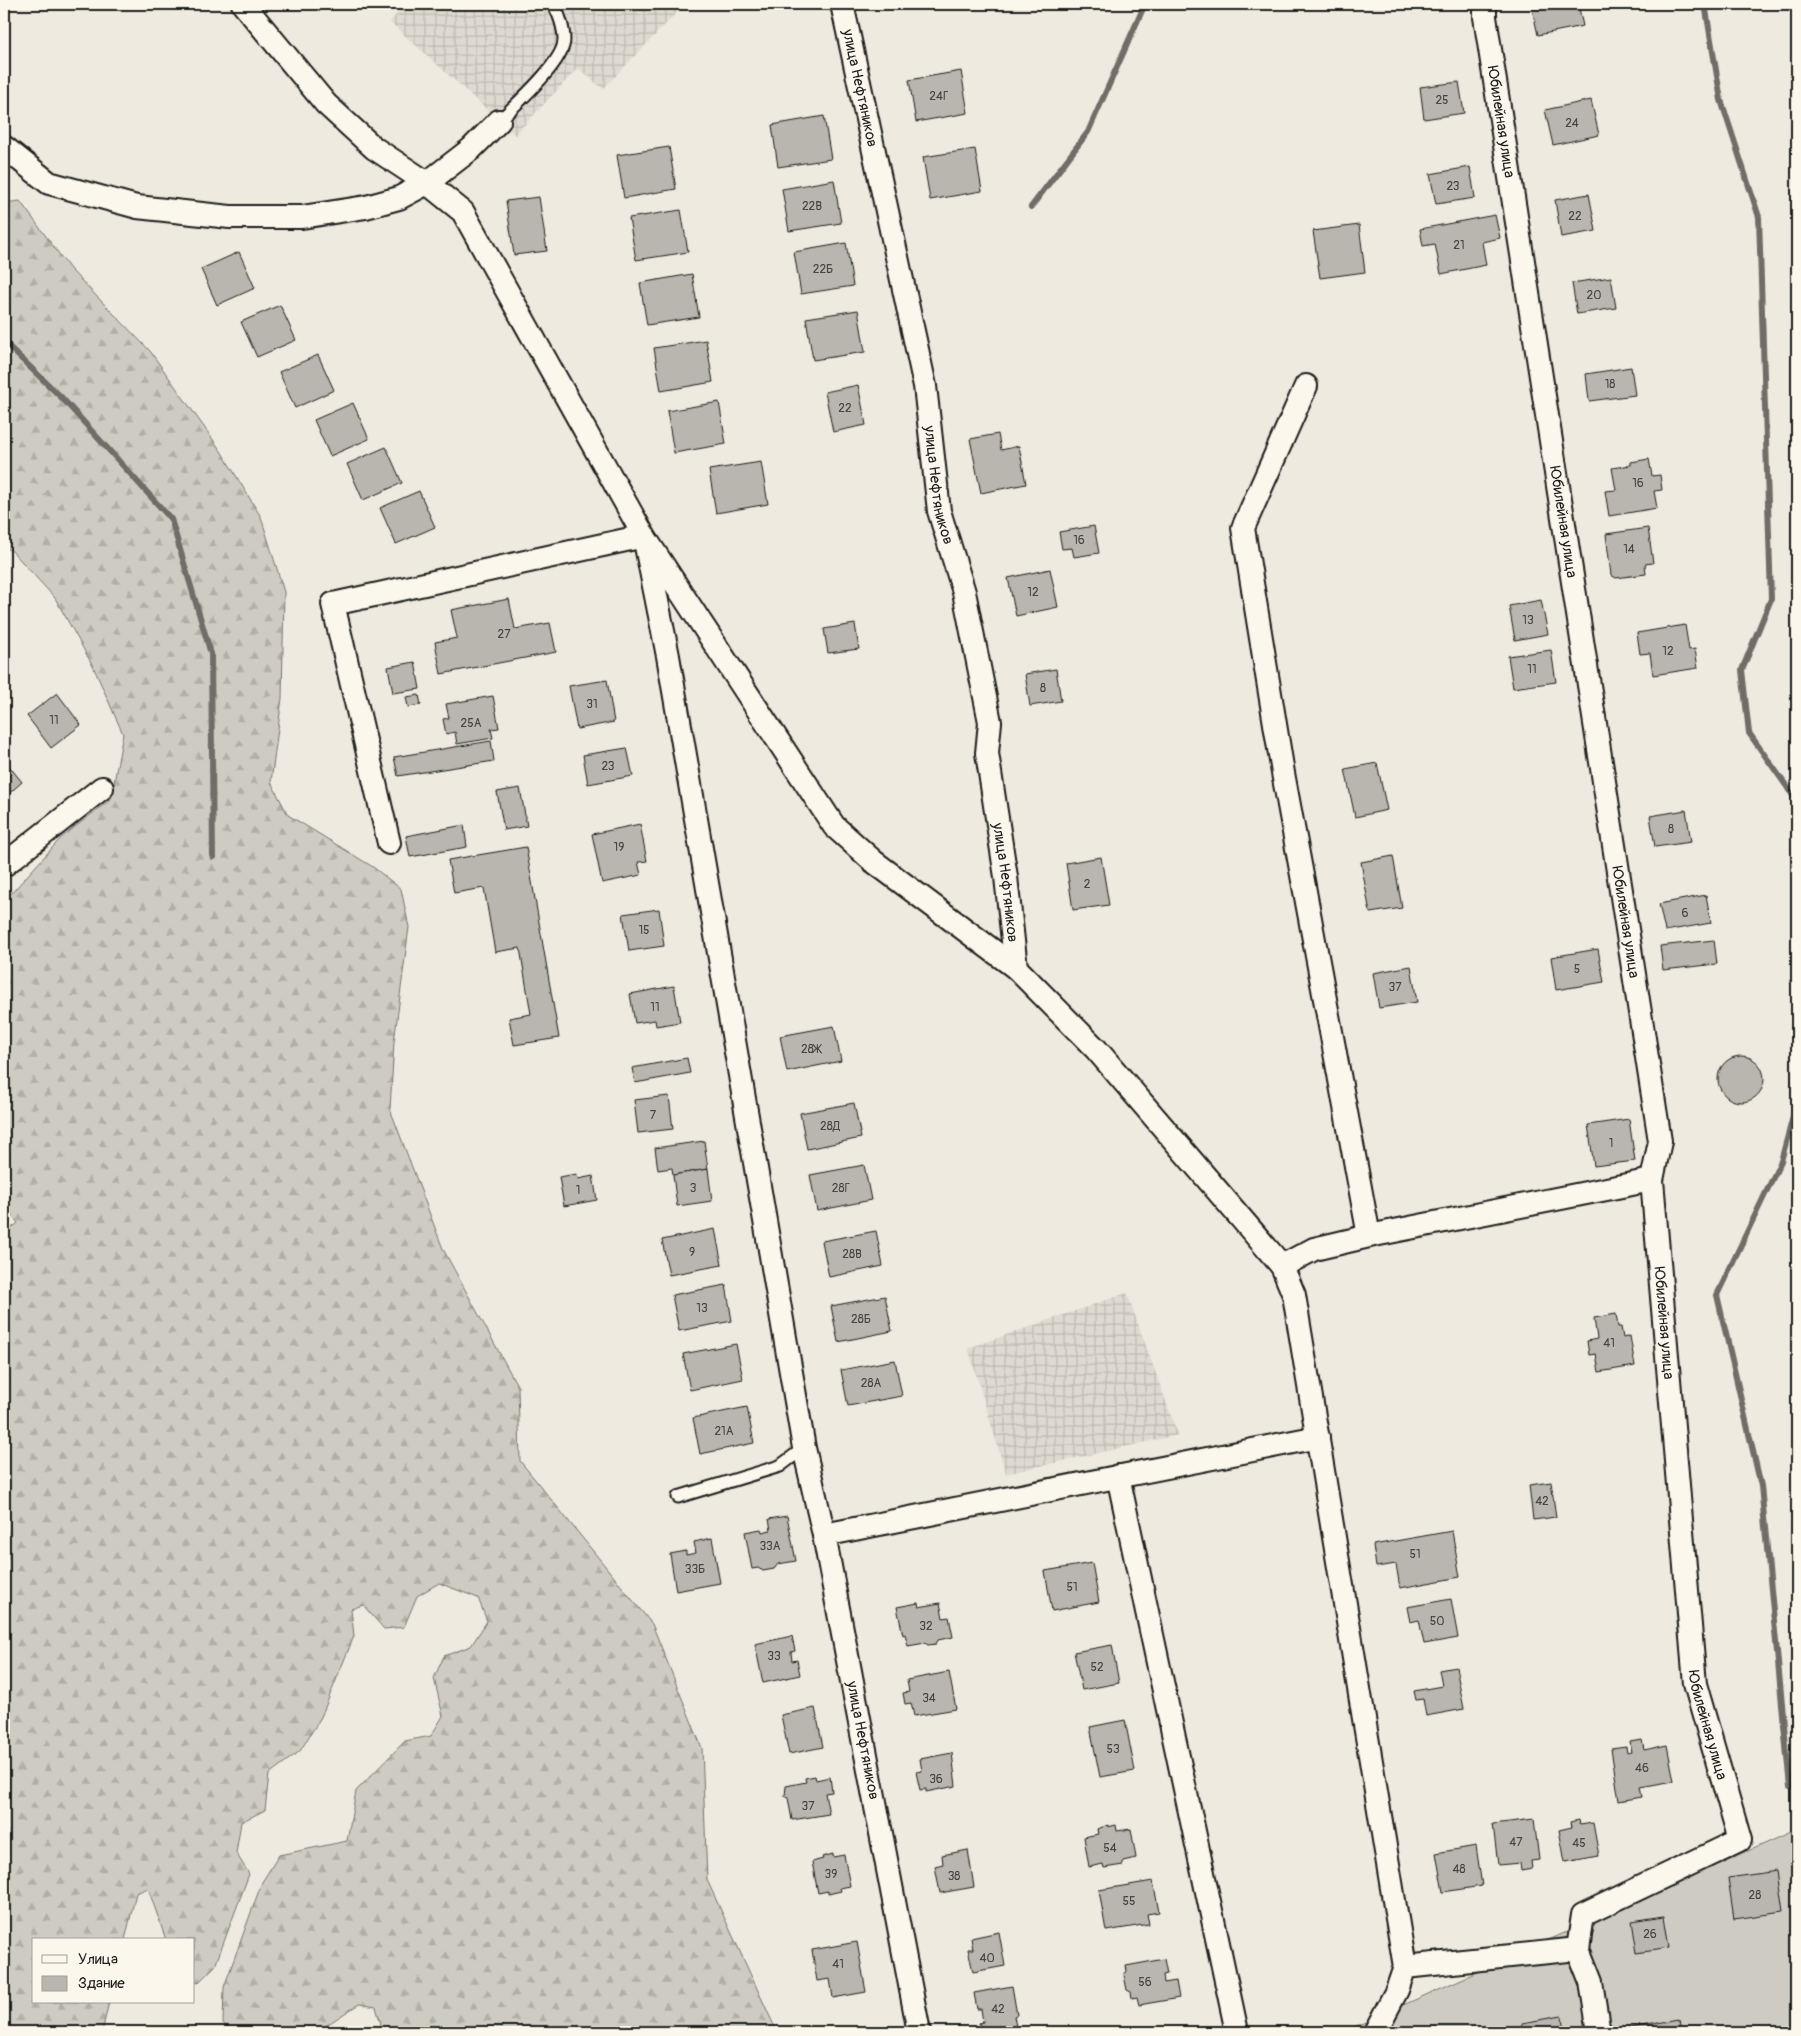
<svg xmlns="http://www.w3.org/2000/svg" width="1801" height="2036" viewBox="0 0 1801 2036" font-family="Pangolin,sans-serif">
<defs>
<pattern id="industrial-grid" width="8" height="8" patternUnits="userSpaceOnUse" patternTransform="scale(1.25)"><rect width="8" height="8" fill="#dedad1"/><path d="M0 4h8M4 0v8" fill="none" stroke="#bebab3"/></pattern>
<pattern id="forest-firs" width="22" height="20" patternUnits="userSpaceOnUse" patternTransform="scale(1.25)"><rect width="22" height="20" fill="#ceccc2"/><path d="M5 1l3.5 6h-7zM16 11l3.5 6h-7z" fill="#b0afa6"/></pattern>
</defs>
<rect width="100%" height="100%" fill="#eeeadf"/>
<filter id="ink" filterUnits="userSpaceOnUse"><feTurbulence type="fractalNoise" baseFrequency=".02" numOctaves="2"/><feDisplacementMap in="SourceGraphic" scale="10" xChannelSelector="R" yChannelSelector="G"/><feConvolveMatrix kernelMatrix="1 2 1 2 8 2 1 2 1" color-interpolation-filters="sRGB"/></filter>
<g filter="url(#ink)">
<g fill="url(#industrial-grid)">
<path d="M405 4H685L603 89 578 68 515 135 390 22Z"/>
<path d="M1127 1293 1178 1435 1006 1474 968 1348Z"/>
</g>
<path fill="#ceccc2" stroke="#75746f" d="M1797 1829V2032H1343Z"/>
<path fill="url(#forest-firs)" stroke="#75746f" d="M20 201 70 269 150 351 221 451 261 517 284 592 282 698 271 782 288 815 373 867 401 889 409 927 394 1042 390 1109 443 1249 518 1387 520 1461 652 1624 702 1748 707 1880 777 2032H374L381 2024 376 2007 359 2004 316 2032H233L223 2023 224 1987 262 1882 279 1855 347 1841 356 1791 405 1741 431 1736 443 1716 434 1678 444 1656 471 1646 487 1621 478 1598 439 1583 417 1596 404 1627 384 1629 363 1605 351 1609 354 1636 321 1717 300 1751 269 1774 265 1810 241 1822 236 1853 249 1874 215 1966 198 1983 194 1982V1940H166L148 1888 136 1893 125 1940H34V2002H109L102 2032H4V1234L18 1223 4 1205V907L9 896 61 838 111 799 123 734 93 666 55 598 12 551 4 547V205L5 203Z"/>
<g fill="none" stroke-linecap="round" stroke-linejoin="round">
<g stroke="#6f6d69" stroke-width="6">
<path d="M1705 4 1721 100 1759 217 1771 599 1742 670 1749 733 1797 801"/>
<path d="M1031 207 1088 132 1145 4"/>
<path d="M4 342 62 398 171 519 211 654 213 857"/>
<path d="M1790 1787 1761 1486 1717 1295 1781 1161 1797 1102"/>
</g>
</g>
<g fill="#b9b6af" stroke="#1c1c1c">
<path d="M1531 4H1578L1583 26 1538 35Z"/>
<path d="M961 71 968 113 916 122 909 80Z"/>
<path d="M1459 82 1464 113 1424 119 1420 87Z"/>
<path d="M1591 100 1599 135 1553 145 1545 110Z"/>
<path d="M824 116 831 159 778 167 772 125Z"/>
<path d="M669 147 676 189 624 198 617 155Z"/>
<path d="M975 149 982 191 930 200 923 157Z"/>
<path d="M1470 167 1475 198 1436 204 1430 174Z"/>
<path d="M834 180 841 223 789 231 782 189Z"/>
<path d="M1589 194 1596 231 1561 237 1555 200Z"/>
<path d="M539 197 547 251 514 255 506 201Z"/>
<path d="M681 210 688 252 636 260 629 218Z"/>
<path d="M1495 215 1500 238 1482 242 1486 265 1441 274 1435 244 1423 246 1420 229Z"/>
<path d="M1359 225 1365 272 1320 278 1313 231Z"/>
<path d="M846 243 853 286 801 294 794 252Z"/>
<path d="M239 252 255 288 217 305 201 269Z"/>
<path d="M692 274 699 317 647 325 640 283Z"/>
<path d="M1611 277 1616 308 1577 314 1572 283Z"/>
<path d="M280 305 296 340 257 357 241 322Z"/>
<path d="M858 310 865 352 813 360 806 318Z"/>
<path d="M706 340 713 382 661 391 654 348Z"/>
<path d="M318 355 334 390 295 408 279 372Z"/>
<path d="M1631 367 1635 395 1589 401 1586 374Z"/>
<path d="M858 385 866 425 833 432 825 392Z"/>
<path d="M719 402 726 444 674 453 667 411Z"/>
<path d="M353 403 369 439 330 456 314 420Z"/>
<path d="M998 434 1001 450 1019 446 1026 484 981 493 970 439Z"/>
<path d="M386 447 402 483 363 500 347 464Z"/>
<path d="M1649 459 1652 476 1660 475 1662 490 1654 491 1657 508 1609 516 1605 491 1616 490 1612 468 1631 465V462Z"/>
<path d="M761 462 768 504 716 513 709 470Z"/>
<path d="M419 491 435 527 396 544 380 508Z"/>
<path d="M1094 526 1099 553 1074 557 1072 548 1062 549 1059 532Z"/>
<path d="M1648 528 1653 563 1645 564 1646 574 1616 578 1611 575 1606 534Z"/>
<path d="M1050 569 1058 607 1016 616 1008 578Z"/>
<path d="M509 599 515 629 550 623 556 652 441 674 435 642 457 638 451 610Z"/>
<path d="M1541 600 1548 634 1515 640 1509 606Z"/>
<path d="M855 624 859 649 828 653 824 629Z"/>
<path d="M1685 625 1689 650 1695 649 1698 668 1653 675 1650 653 1640 654 1637 633Z"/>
<path d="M1551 650 1556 682 1513 688 1508 656Z"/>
<path d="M415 662 420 689 393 693 388 667Z"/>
<path d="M1056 669 1061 701 1030 706 1025 674Z"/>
<path d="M607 680 614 722 577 729 569 686Z"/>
<path d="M57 693 81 725 51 748 27 716Z"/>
<path d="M419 695 421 705 408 707 406 697Z"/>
<path d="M493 696 499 728 491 729 493 738 457 744 455 732 446 734 443 719 449 718 446 704Z"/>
<path d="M491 741 494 761 398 776 394 757Z"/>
<path d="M627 748 633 776 588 784 583 755Z"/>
<path d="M4 760 22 782 4 798Z"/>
<path d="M1377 763 1387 810 1355 817 1345 769Z"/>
<path d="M520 788 527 826 504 830 497 792Z"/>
<path d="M1686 810 1691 842 1655 847 1650 816Z"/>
<path d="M640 824 647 861 638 862 641 875 602 883 592 834Z"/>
<path d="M464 825 467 847 410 857 406 836Z"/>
<path d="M526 847 559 1038 514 1045 509 1018 531 1014 520 948 495 952 484 888 454 893 448 860Z"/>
<path d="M1393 856 1402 908 1370 913 1361 862Z"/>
<path d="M1101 857 1109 905 1073 910 1066 863Z"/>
<path d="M1706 895 1711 923 1665 931 1659 904Z"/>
<path d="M659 909 664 946 629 951 623 914Z"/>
<path d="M1714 940 1717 964 1663 970 1660 946Z"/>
<path d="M1598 949 1604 982 1556 990 1551 957Z"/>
<path d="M1411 966 1417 1002 1379 1008 1373 973Z"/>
<path d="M674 986 680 1022 656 1026 655 1020 635 1023 630 994Z"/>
<path d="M834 1026 841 1061 787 1072 780 1036Z"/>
<circle cx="1741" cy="1079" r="23"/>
<path d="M687 1058 690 1073 635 1083 632 1068Z"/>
<path d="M669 1096 673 1129 638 1133 634 1100Z"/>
<path d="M854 1103 861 1138 807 1149 800 1113Z"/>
<path d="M1629 1119 1635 1161 1594 1166 1588 1125Z"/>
<path d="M704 1141 708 1169 673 1175 672 1168 658 1170 655 1148Z"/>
<path d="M864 1165 871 1200 817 1211 810 1175Z"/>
<path d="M708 1169 712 1201 677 1206 673 1175Z"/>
<path d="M577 1174 578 1179 593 1176 597 1200 564 1206 559 1177Z"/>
<path d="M715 1229 722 1265 669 1275 662 1240Z"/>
<path d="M876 1231 883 1266 829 1277 822 1241Z"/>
<path d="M726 1285 732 1321 679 1331 672 1295Z"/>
<path d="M885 1296 892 1331 838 1342 831 1306Z"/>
<path d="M1616 1314 1618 1327H1621L1623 1338 1630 1336 1635 1366 1599 1372 1596 1354 1589 1355 1587 1341 1597 1339 1594 1318Z"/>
<path d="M736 1344 743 1379 690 1390 683 1354Z"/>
<path d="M895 1360 902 1396 848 1406 841 1370Z"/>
<path d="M747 1407 754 1443 700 1454 693 1418Z"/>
<path d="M1551 1482 1556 1517 1533 1520 1529 1485Z"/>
<path d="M787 1516 796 1561 778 1564 774 1569 763 1571 758 1568 752 1569 745 1532 761 1529 762 1532 771 1530 769 1519Z"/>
<path d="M1452 1531 1460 1577 1400 1588 1396 1564 1376 1567 1373 1545Z"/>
<path d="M712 1538 720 1583 676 1591 670 1554 686 1551V1555L696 1553 694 1542Z"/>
<path d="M1092 1563 1099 1602 1052 1611 1045 1571Z"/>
<path d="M1451 1599 1458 1638 1424 1644 1419 1620 1410 1622 1407 1607Z"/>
<path d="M918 1603 919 1607 940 1603 943 1618 949 1617 953 1637 938 1640 936 1644 928 1645 925 1643 908 1646 905 1634 903 1635 897 1607Z"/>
<path d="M792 1636 795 1651 791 1652 792 1661 797 1660 800 1675 763 1683 755 1644Z"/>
<path d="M1112 1645 1119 1683 1082 1690 1074 1652Z"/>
<path d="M1456 1667 1464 1709 1426 1716 1423 1699 1416 1700 1414 1691 1442 1686 1439 1670Z"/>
<path d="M949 1672 956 1709 914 1716 911 1703 905 1704 903 1693 909 1692 907 1680Z"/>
<path d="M815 1708 823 1747 789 1754 781 1715Z"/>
<path d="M1125 1720 1135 1771 1100 1777 1090 1727Z"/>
<path d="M1642 1740 1644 1750 1667 1745 1674 1781 1640 1787 1642 1797 1619 1801 1611 1749 1626 1747 1627 1753 1632 1752 1630 1742Z"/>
<path d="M952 1753 956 1786 926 1792V1789L920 1790 916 1772 922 1771 920 1759Z"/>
<path d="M815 1776 816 1780 830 1777 832 1792 825 1793 829 1814 792 1820 788 1798 785 1796 786 1786 806 1782 805 1778Z"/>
<path d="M1534 1819 1539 1860 1531 1861 1532 1869 1521 1871 1520 1863 1498 1865 1493 1824Z"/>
<path d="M1579 1820 1580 1825 1593 1823 1599 1856 1565 1862 1559 1830 1572 1827 1571 1822Z"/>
<path d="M1108 1825V1827L1116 1825 1117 1831 1131 1829 1136 1858 1123 1861V1865L1104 1868 1103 1864 1089 1867 1084 1837 1098 1834 1097 1829Z"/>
<path d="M1476 1846 1482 1886 1443 1892 1436 1853Z"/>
<path d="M968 1850 974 1887 940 1893 935 1866 943 1864 942 1855Z"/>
<path d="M833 1854V1857L844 1855 850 1886 840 1888 841 1891 828 1894V1891L818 1893 812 1862 823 1859 822 1857Z"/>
<path d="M1777 1871 1783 1912 1734 1919 1728 1878Z"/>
<path d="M1153 1881 1159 1912 1147 1914 1149 1924 1106 1931 1099 1890Z"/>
<path d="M1664 1916 1669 1948 1637 1953 1632 1921Z"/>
<path d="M999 1932 1005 1966 973 1972 968 1949H973L971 1938Z"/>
<path d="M857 1942 866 1992 833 1998 830 1979 817 1981 812 1950Z"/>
<path d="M1164 1959 1167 1974 1163 1975 1164 1983 1176 1981 1179 1998 1139 2005 1137 1997 1132 1998 1131 1992 1127 1990 1124 1975 1127 1971 1126 1966Z"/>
<path d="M1012 1986 1017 2015 1014 2016 1017 2032H981L979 2023 983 2022 981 2009H977L974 1993Z"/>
<path d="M1562 2016 1564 2032H1524L1522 2023Z"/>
<path d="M1679 2019 1681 2032H1626V2029Z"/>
</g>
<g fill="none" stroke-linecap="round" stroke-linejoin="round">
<g stroke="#1c1c1c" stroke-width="15">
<g id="service">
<path d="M499 121C515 105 564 62 564 40 564 29 559 13 553 4"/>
<path d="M678 1497 780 1466 804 1448"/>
</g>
</g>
<g stroke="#1c1c1c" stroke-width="26">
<g id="minor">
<path d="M243 4 326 104 374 148 427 183 463 212 644 536 834 826 873 861 1016 968 1096 1049 1282 1266"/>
<path id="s1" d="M842 4 925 386 939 511 964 592 990 722 987 753 1006 877 1016 968"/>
<path id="s2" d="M1485 4V17L1660 1141 1652 1180 1695 1684 1740 1840 1583 1915 1578 1949 1591 1982 1599 2032"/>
<path d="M4 147 49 183 137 207 230 217H302L366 207 399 198 427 183 471 149 499 121"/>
<path d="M1306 386 1243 528 1283 773 1369 1236"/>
<path id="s3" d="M389 843 333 604 644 536 668 656 804 1448 824 1535 919 2032"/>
<path d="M4 865 102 788"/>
<path d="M1118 1476 1237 2032"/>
<path d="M824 1535 1318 1437"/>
<path d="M1405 1967 1294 1295 1282 1266 1314 1249 1369 1236 1652 1180"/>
<path d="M1375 2032 1397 1990 1405 1967 1578 1949"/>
</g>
</g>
<use href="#service" stroke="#fbf7ec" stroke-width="11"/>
<use href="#minor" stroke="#fbf7ec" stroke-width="22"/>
</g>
</g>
<g text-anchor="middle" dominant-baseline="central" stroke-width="5" stroke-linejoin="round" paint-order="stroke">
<g font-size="12" fill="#434241">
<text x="939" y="96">24Г</text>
<text x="1442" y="100">25</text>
<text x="1572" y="123">24</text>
<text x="1453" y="186">23</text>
<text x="812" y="206">22В</text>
<text x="1575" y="216">22</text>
<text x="1459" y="245">21</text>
<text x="823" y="269">22Б</text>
<text x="1594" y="295">20</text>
<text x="1610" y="384">18</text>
<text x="845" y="408">22</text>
<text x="1638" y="483">16</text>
<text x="1079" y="540">16</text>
<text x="1629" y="549">14</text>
<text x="1033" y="592">12</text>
<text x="1528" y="620">13</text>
<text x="504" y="634">27</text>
<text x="1668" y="651">12</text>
<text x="1532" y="669">11</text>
<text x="1043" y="688">8</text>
<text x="592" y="704">31</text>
<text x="54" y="720">11</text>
<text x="471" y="723">25А</text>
<text x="608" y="766">23</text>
<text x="1671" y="829">8</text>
<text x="619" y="847">19</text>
<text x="1087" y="884">2</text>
<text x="1685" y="913">6</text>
<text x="644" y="930">15</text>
<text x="1577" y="969">5</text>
<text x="1395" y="987">37</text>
<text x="655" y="1007">11</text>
<text x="811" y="1049">28Ж</text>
<text x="653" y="1115">7</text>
<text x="830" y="1126">28Д</text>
<text x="1611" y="1143">1</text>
<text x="693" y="1188">3</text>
<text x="841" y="1188">28Г</text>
<text x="578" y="1190">1</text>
<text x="692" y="1252">9</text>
<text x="852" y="1254">28В</text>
<text x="702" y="1308">13</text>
<text x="861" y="1319">28Б</text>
<text x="1609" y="1343">41</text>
<text x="871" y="1383">28А</text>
<text x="724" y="1431">21А</text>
<text x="1542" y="1501">42</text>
<text x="770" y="1546">33А</text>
<text x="1415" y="1554">51</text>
<text x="695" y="1569">33Б</text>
<text x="1072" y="1587">51</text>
<text x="1437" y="1621">50</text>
<text x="926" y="1626">32</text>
<text x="774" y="1656">33</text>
<text x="1097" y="1667">52</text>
<text x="929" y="1698">34</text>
<text x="1113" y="1749">53</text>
<text x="1642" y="1768">46</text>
<text x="936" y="1779">36</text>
<text x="808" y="1806">37</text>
<text x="1516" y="1842">47</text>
<text x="1579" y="1843">45</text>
<text x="1110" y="1848">54</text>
<text x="1459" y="1869">48</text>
<text x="831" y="1874">39</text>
<text x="954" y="1876">38</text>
<text x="1755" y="1895">28</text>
<text x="1129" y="1901">55</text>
<text x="1650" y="1934">26</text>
<text x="987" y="1958">40</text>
<text x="838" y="1964">41</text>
<text x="1145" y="1982">56</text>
<text x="998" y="2009">42</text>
</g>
<g font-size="15" fill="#1c1c1c" stroke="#fbf7ec">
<text stroke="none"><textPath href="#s1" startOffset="86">улица Нефтяников</textPath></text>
<text stroke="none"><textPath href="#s2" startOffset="119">Юбилейная улица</textPath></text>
<text stroke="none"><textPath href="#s1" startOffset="491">улица Нефтяников</textPath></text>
<text stroke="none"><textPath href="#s2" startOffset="524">Юбилейная улица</textPath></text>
<text stroke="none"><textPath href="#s1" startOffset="896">улица Нефтяников</textPath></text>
<text stroke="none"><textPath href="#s2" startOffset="929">Юбилейная улица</textPath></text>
<text stroke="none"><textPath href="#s2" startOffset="1334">Юбилейная улица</textPath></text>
<text stroke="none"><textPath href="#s2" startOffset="1739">Юбилейная улица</textPath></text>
<text stroke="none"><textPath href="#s3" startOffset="1788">улица Нефтяников</textPath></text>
</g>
</g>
<rect width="1801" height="2036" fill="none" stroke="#fbf7ec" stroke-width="20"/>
<rect x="10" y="10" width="1781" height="2016" fill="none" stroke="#1c1c1c" stroke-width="2" filter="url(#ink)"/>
<rect x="32" y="1938" width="162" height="65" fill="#fbf7ec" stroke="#a29f99"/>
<rect x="42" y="1955" width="25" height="8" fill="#fbf7ec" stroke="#a29f99"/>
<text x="78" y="1964" font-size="15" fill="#1c1c1c">Улица</text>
<rect x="42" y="1976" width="25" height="15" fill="#b9b6af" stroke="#a29f99"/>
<text x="78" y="1988" font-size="15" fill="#1c1c1c">Здание</text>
</svg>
